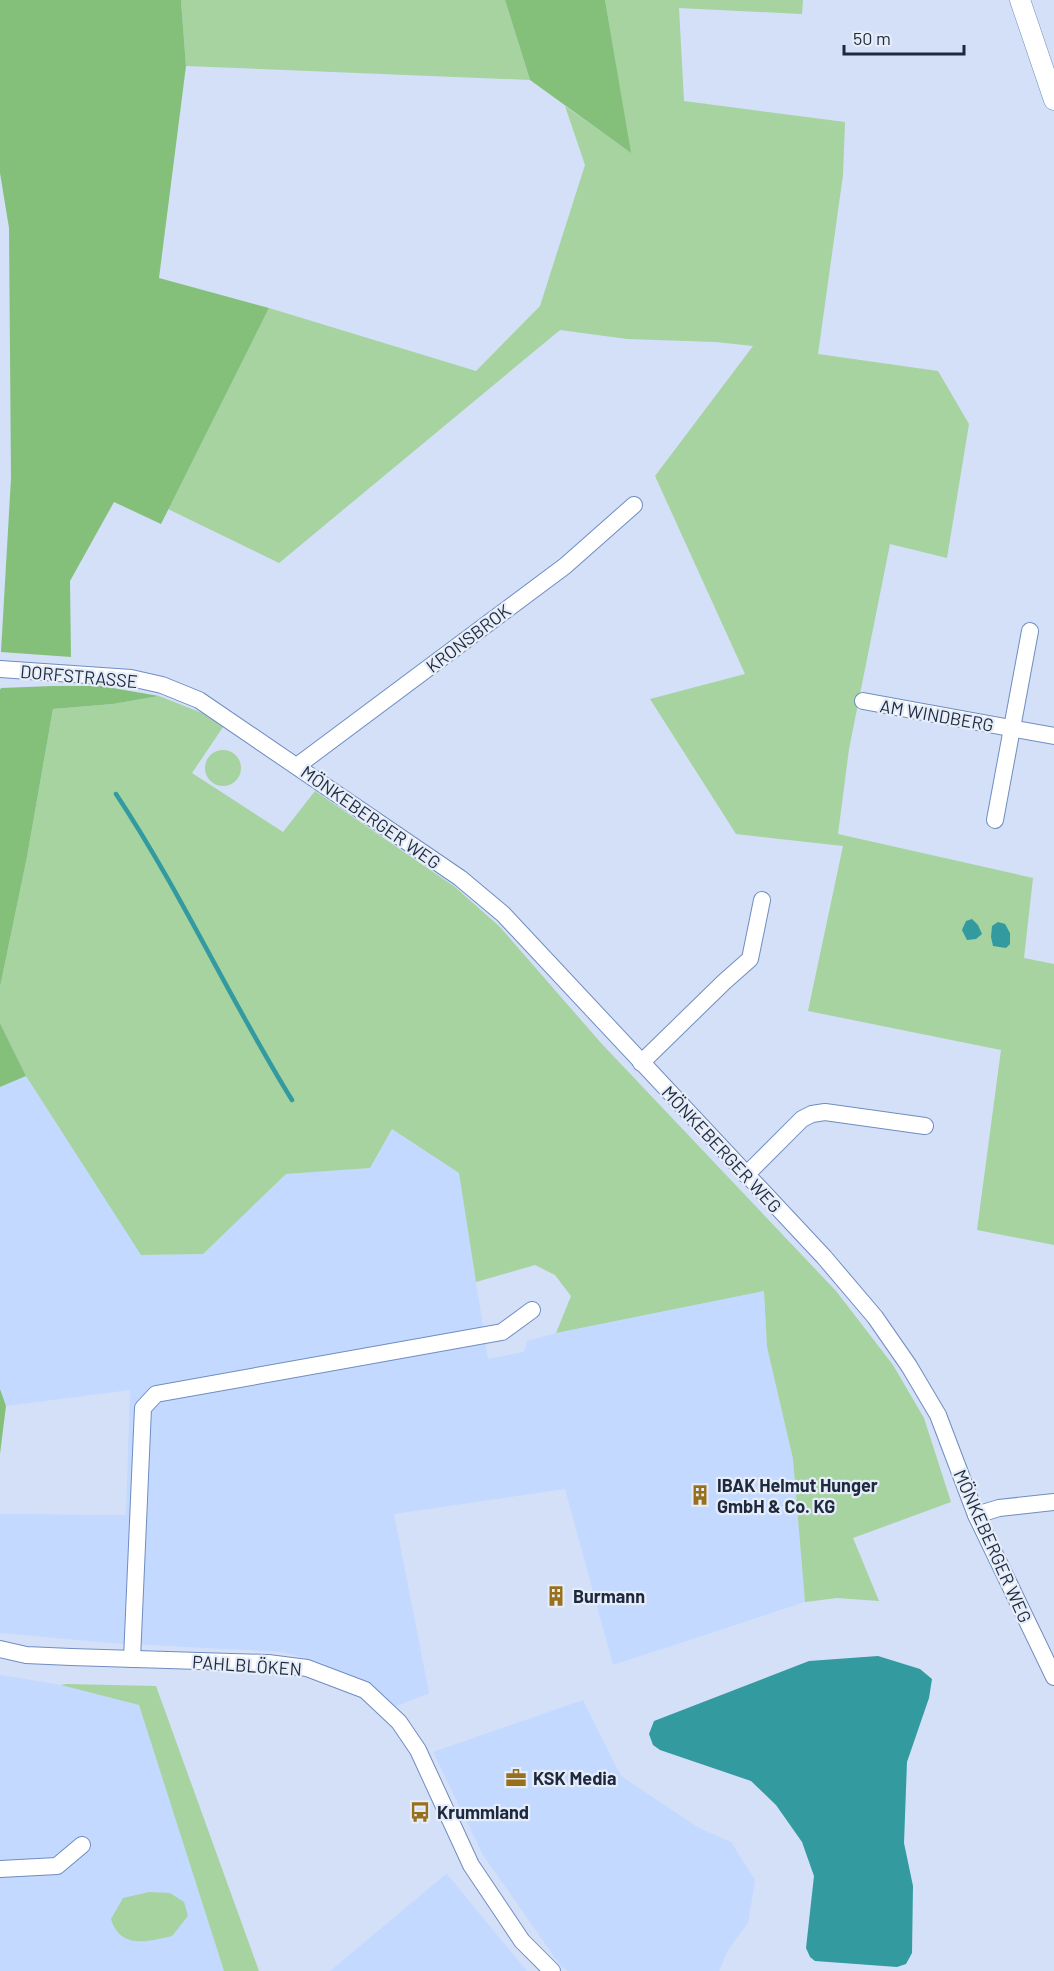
<svg xmlns="http://www.w3.org/2000/svg" width="1054" height="1971" viewBox="0 0 1054 1971" font-family="Barlow,sans-serif">
<rect width="100%" height="100%" fill="#d3e0f7"/>
<g fill="#c3d9ff">
<path d="M26 1076 142 1255 203 1254 286 1174 370 1168 392 1129 459 1173 488 1359 524 1352 527 1341 556 1333 764 1291 767 1347 793 1459 805 1602 613 1665 565 1489 394 1514 429 1693 394 1707 374 1687 321 1663 283 1652 112 1643 0 1633V1514L126 1515 130 1390 6 1406 0 1389V1087Z"/>
<path d="M0 1675 61 1685 139 1705 224 1971H0Z"/>
<path d="M583 1700 621 1776 699 1828 731 1842 755 1880 748 1923 728 1950 719 1971H568L560 1965 483 1855 433 1752Z"/>
<path d="M447 1874 527 1971H330L446 1874Z"/>
</g>
<g fill="#a6d39f">
<path d="M181 0H505L530 80 186 66Z"/>
<path d="M605 0H803L802 14 679 8 684 101 845 122 843 175 818 354 938 371 969 424 947 558 890 544 849 749 838 834 1033 878 1024 958 1054 964V1245L977 1230 1001 1050 808 1011 843 846 736 834 650 699 745 674 655 476 753 346 716 342 627 339 560 330 279 563 168 509 269 308 476 371 540 306 585 165 565 106 630 152Z"/>
<path d="M159 696 202 713 223 727 192 773 283 832 315 791 455 887 500 927 601 1043 836 1291 893 1365 924 1418 951 1502 853 1538 879 1601 837 1598 805 1602 793 1459 767 1347 764 1291 556 1333 571 1296 555 1275 535 1265 476 1282 459 1173 392 1129 370 1168 286 1174 203 1254 141 1255 26 1076 0 1023V987L27 857 53 709 113 704Z"/>
<circle cx="223" cy="768" r="18"/>
<path d="M66 1684 156 1686 259 1971H224L139 1705 61 1685Z"/>
<path d="M149 1892 170 1893 184 1902 188 1916 172 1936C147 1942 120 1949 111 1919L123 1898Z"/>
</g>
<g fill="#84c07a">
<path d="M0 0H181L186 66 159 278 269 308 161 524 114 502 70 581 71 657 1 652 11 478 9 228 0 173Z"/>
<path d="M505 0H605L631 153 530 80Z"/>
<path d="M53 686H101L159 696 113 704 53 709 27 857 0 987V690L1 688Z"/>
<path d="M0 1023 26 1076 0 1087Z"/>
<path d="M0 1389 6 1406 0 1454Z"/>
</g>
<g fill="#339aa0">
<path d="M972 919 978 925 982 934 976 939 967 940 962 930 966 921Z"/>
<path d="M998 922 1005 924 1010 933V944L1006 948 993 946 991 937 992 926Z"/>
<path d="M878 1656 920 1669 932 1679 929 1698 907 1762 904 1843 913 1886 912 1953 906 1964 897 1967 815 1961 810 1957 806 1948 814 1876 802 1842 776 1805 751 1781 660 1750 653 1745 649 1734 654 1721 809 1661Z"/>
</g>
<g fill="none" stroke-linecap="round" stroke-linejoin="round">
<path stroke="#339aa0" stroke-width="4.5" d="M116 794C181 892 230 1000 292 1100"/>
<g stroke="#6f8dc1" stroke-width="18">
<g id="minor">
<path d="M0 669 131 678 162 685 199 700 460 878 503 914 824 1257 875 1317 909 1366 938 1415 976 1515 1054 1677"/>
<path d="M863 701 1054 736"/>
<path d="M297 766 565 566 634 505"/>
<path d="M995 820 1030 631"/>
<path d="M641 1063 724 982 750 959 762 900"/>
<path d="M746 1175 802 1119 812 1114 825 1112 925 1126"/>
<path d="M976 1515 999 1508 1054 1502"/>
<path d="M0 1649 26 1655 71 1657 268 1663 307 1668 365 1690 399 1722 418 1750 471 1865 522 1941 552 1971"/>
<path d="M132 1659 143 1408 156 1394 502 1332 532 1310"/>
<path d="M0 1869 57 1866 82 1845"/>
</g>
</g>
<g stroke="#6f8dc1" stroke-width="21">
<path id="tertiary" d="M1020 0 1054 100"/>
</g>
<use href="#minor" stroke="#fff" stroke-width="16"/>
<use href="#tertiary" stroke="#fff" stroke-width="20"/>
</g>
<defs>
<g id="building-bare" transform="scale(1.62)"><path d="M-4-6H4V6H1V3H-1V6H-4ZM-2.5-4.3h1.7v1.8h-1.7ZM.8-4.3h1.7v1.8H.8ZM-2.5-1h1.7V.8h-1.7ZM.8-1h1.7V.8H.8Z" fill="#98701c" stroke="#e6edf8" stroke-width="2.5" paint-order="stroke"/></g>
<g id="office-bare" transform="scale(1.62)"><path d="M-6-3h4V-5.5h4V-3h4V5H-6ZM-1-4.5V-3h2v-1.5ZM-6 0V1H6V0Z" fill="#98701c" stroke="#e6edf8" stroke-width="2.5" paint-order="stroke"/></g>
<g id="bus-bare" transform="scale(1.62)"><path d="M-5-6H5V4H4V6H2V4H-2V6H-4V4H-5ZM-3.5-4V0h7V-4ZM-3.5 1.2v1.5H-2V1.2ZM2 1.2v1.5H3.5V1.2Z" fill="#98701c" stroke="#e6edf8" stroke-width="2.5" paint-order="stroke"/></g>
</defs>
<g fill-rule="evenodd">
<use href="#building-bare" x="700" y="1495"/>
<use href="#building-bare" x="556" y="1596"/>
<use href="#office-bare" x="516" y="1778"/>
<use href="#bus-bare" x="420" y="1812"/>
</g>
<g text-anchor="middle" dominant-baseline="central" stroke-width="4.5" stroke-linejoin="round" paint-order="stroke">
<g font-size="18" fill="#1c293e" stroke="#e6edf8">
<text transform="translate(468 638) rotate(-37)">KRONSBROK</text>
<text transform="translate(79 676) rotate(5)">DORFSTRASSE</text>
<text transform="translate(937 715) rotate(10)">AM WINDBERG</text>
<text transform="translate(371 817) rotate(35)">MÖNKEBERGER WEG</text>
<text transform="translate(722 1149) rotate(47)">MÖNKEBERGER WEG</text>
<text transform="translate(993 1546) rotate(66)">MÖNKEBERGER WEG</text>
<text transform="translate(247 1665) rotate(4)">PAHLBLÖKEN</text>
</g>
<g font-size="18" font-weight="bold" fill="#1c293e" stroke="#e6edf8" text-anchor="start">
<text x="717" y="1485">IBAK Helmut Hunger<tspan x="717" dy="21">GmbH &amp; Co. KG</tspan></text>
<text x="573" y="1596">Burmann</text>
<text x="533" y="1778">KSK Media</text>
<text x="437" y="1812">Krummland</text>
</g>
</g>
<path d="M844 45v9h120v-9" fill="none" stroke="#1c293e" stroke-width="3"/>
<text x="853" y="45" font-size="18" fill="#1c293e" stroke="#e6edf8" stroke-width="4.5" paint-order="stroke">50 m</text>
</svg>
